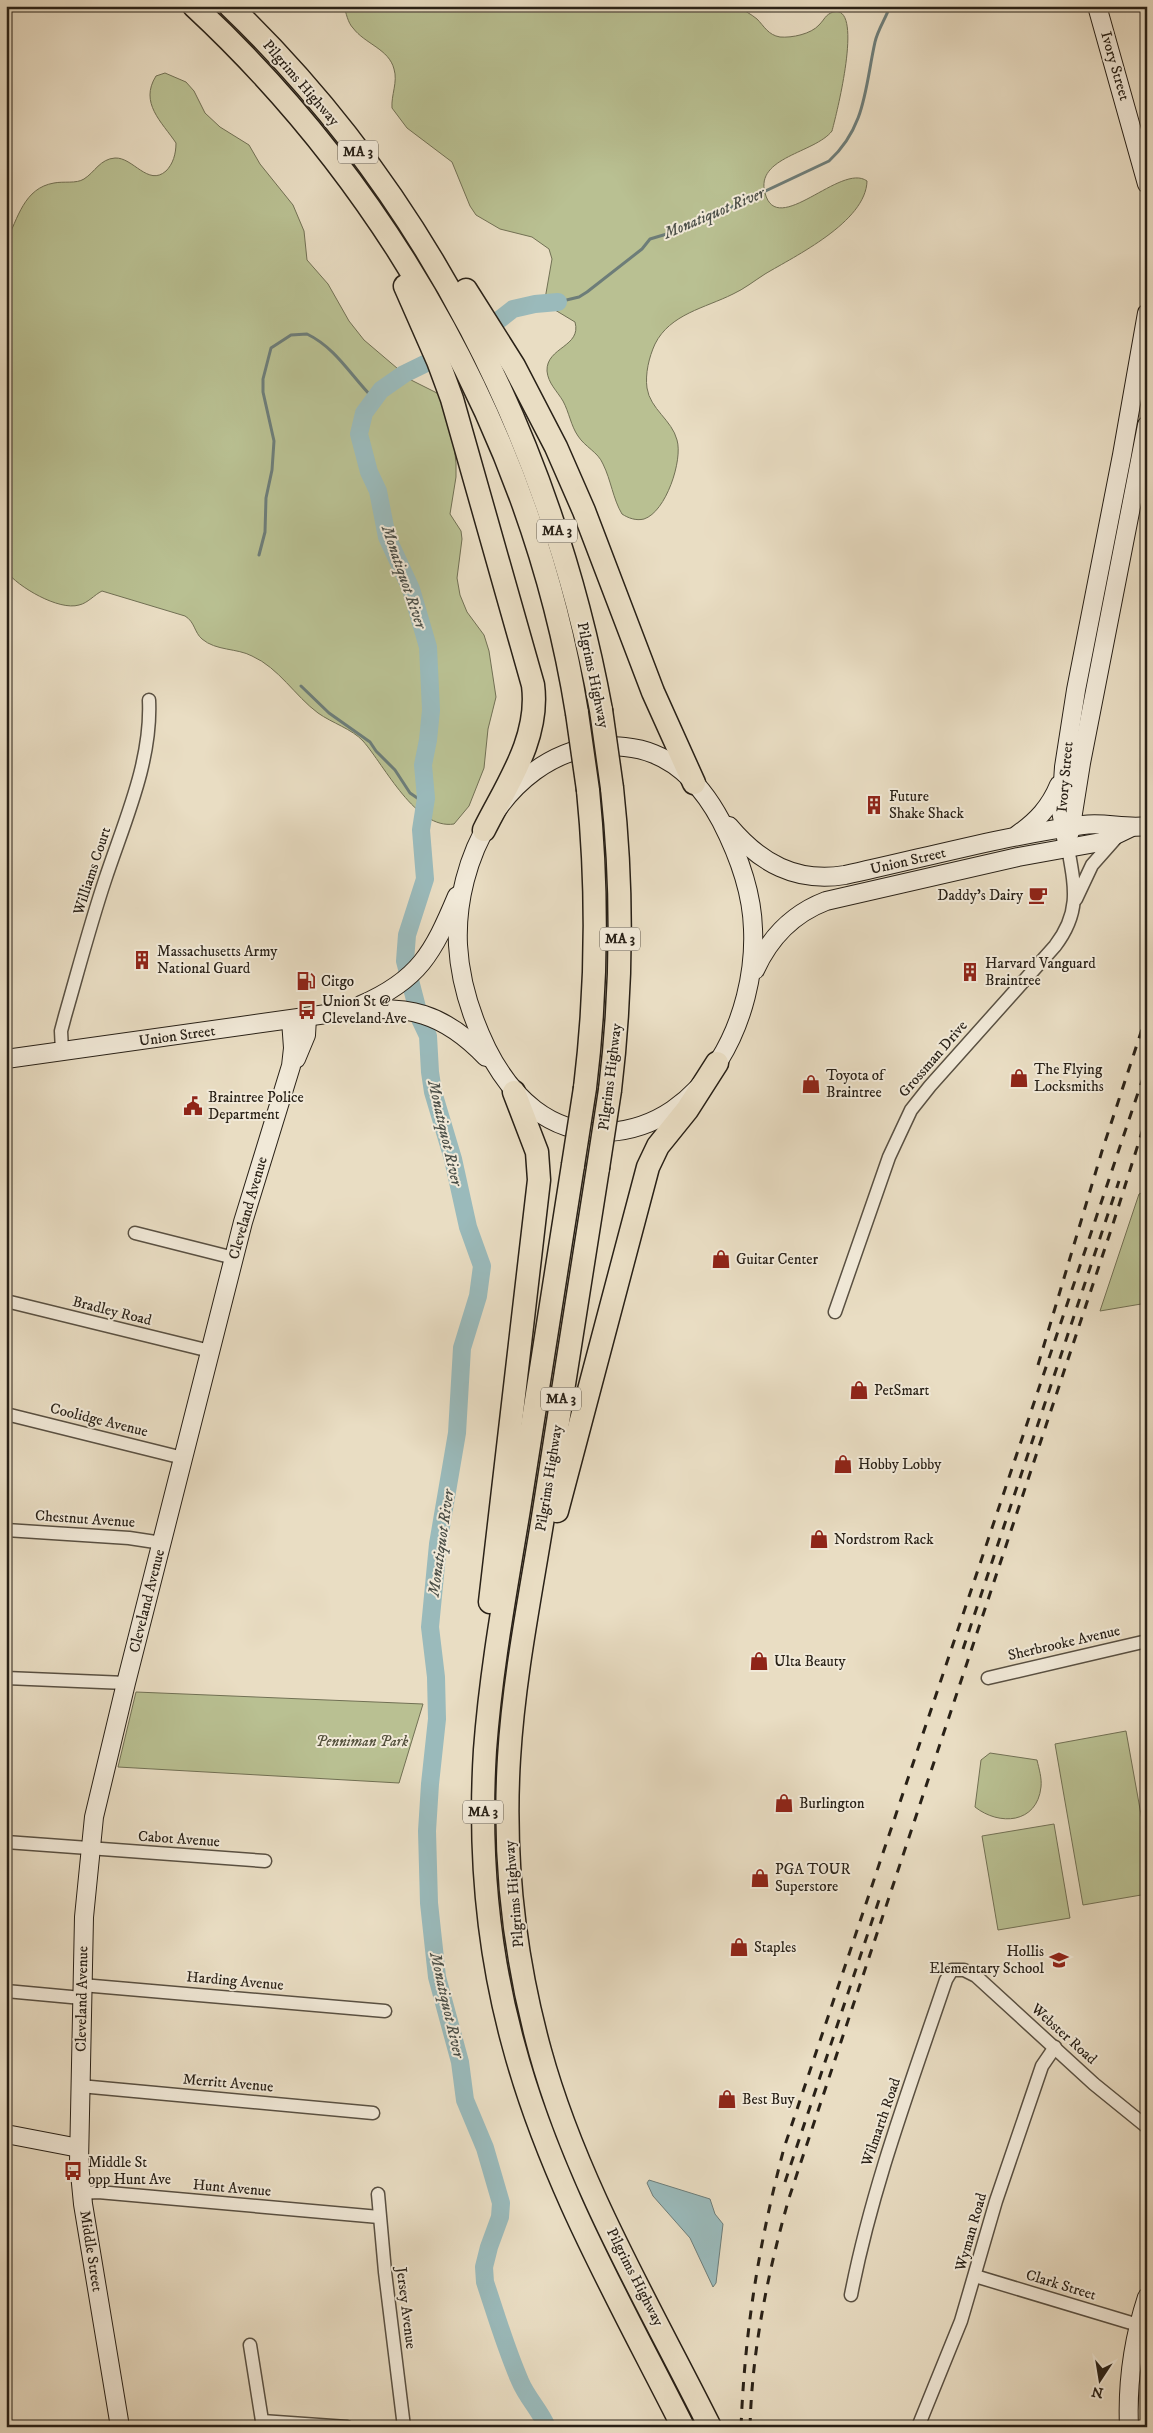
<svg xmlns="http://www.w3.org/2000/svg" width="1153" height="2433" viewBox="0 0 1153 2433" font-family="'IM FELL DW Pica',serif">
<rect width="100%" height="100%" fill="#e9ddc3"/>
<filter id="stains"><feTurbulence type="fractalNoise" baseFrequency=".004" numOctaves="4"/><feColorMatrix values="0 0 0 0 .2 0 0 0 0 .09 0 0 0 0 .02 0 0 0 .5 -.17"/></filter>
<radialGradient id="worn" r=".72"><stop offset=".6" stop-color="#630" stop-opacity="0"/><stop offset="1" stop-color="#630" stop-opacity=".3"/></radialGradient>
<g fill="#b9c092" stroke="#717054">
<path d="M344 6H737C743 10 751 14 757 19 764 26 768 35 780 37 792 38 811 34 819 25 825 19 825 15 833 12 865 3 836 116 832 131 815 153 755 157 765 193 777 239 841 162 867 181 866 222 795 256 765 274 754 281 744 289 733 294 705 308 670 314 655 344 649 357 645 374 647 388 650 409 672 420 677 440 683 460 666 512 644 519 636 521 628 518 622 514 613 499 611 480 603 464 598 452 585 447 578 436 571 426 569 412 563 401 557 391 548 383 547 371 546 347 582 347 575 322L550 307 545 299 552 259 549 249 532 237 500 229 476 215 470 206 452 162 407 128 392 108C391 95 398 82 394 69 389 49 365 44 353 28 348 23 346 13 344 6Z"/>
<path d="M165 73 186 82 194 91 205 113 220 127 249 145 260 164 293 205 304 231 307 260 328 284 349 321 364 340 411 380 437 393 443 400 454 445 456 463V477L450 514 461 531 462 539 457 578 460 595 467 612 484 635 489 651 496 697 488 729 484 768 469 806 454 824C416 830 385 766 363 741 352 729 332 723 318 713 295 696 279 668 252 656 237 648 216 651 202 639 194 632 195 622 185 616L102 591C94 595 88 603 79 605 59 611 18 587 6 571V242C18 218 24 188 54 183 64 181 76 184 84 179 95 172 100 159 115 158 133 157 148 187 166 171 173 164 176 154 176 143 162 122 139 103 156 76Z"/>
<path d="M1147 1191V1303L1100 1311 1139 1194Z"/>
<path d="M136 1692 423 1704 399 1783 118 1767Z"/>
<path d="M1126 1731 1147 1848V1894L1083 1905 1055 1744Z"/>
<path d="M990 1753 1037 1760C1039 1769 1042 1778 1041 1787 1037 1824 999 1826 975 1807L981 1760Z"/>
<path d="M1054 1824 1070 1918 998 1930 982 1836Z"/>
</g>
<path fill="#9ababb" stroke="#6d7d79" d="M649 2180 710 2199 715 2214 723 2224 716 2283 713 2287 690 2238 653 2196 647 2183Z"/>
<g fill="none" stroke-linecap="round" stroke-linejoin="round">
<g stroke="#6d7d79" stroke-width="3">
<path d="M558 302 579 297 587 292 642 249 650 239 687 228 829 161C866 127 865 87 875 42 878 29 886 18 890 6"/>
<path d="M259 555 265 532 266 498 272 470 274 441 263 392V379L271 348 291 335 307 334C336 348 351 376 373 398"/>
<path d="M301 686 329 713 370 742 376 751 395 770 410 793 426 804"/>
</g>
<g stroke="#9ababb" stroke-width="18">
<path d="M481 334 513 309 535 304 558 302"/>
<path d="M447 353 404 374 381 390 364 413 359 434 369 472 378 491 387 537 411 589 428 647 431 710 428 740 423 765 426 798 421 830 425 879 407 935 405 961 420 1019 428 1036 430 1072 433 1092 453 1159 468 1227 482 1266 478 1296 462 1348 457 1433 438 1544 430 1627 436 1677 437 1719 430 1784 427 1831 429 1903 437 1977 460 2062 465 2100 485 2148 501 2203 500 2217 489 2247 484 2267 485 2282C496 2315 506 2349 520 2381 527 2398 540 2410 547 2427"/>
</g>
<g stroke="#595042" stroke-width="15">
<g id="street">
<path d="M1076 899 1092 865 1115 839"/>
<path d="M62 1051 61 1031 65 1016C78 971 90 925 105 880 124 822 152 762 149 700"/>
<path d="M135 1233 234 1258"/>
<path d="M6 1301 210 1351"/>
<path d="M835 1312 889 1157 911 1110 930 1086 1055 946C1081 912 1075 887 1068 848"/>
<path d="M6 1414 183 1458"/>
<path d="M6 1530 129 1538 162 1543"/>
<path d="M6 1678 126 1683"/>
<path d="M988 1678 1147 1641"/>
<path d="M6 1842 265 1861"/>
<path d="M82 1985 385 2011"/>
<path d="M6 1991 82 1998"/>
<path d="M80 2086 373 2113"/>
<path d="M82 2193 98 2192 379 2217"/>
<path d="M378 2194 385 2272 404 2427"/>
<path d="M975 2276 1138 2325"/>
<path d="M851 2295C872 2187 911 2084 946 1980L952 1970H964L976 1976 1094 2084 1147 2127"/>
<path d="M250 2345 263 2427"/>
<path d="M262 2421 347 2427"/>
<path d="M918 2427 961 2321 996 2201 1042 2066 1055 2047"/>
</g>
</g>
<g stroke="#292117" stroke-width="20">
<g id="secondary">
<path d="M1097 6 1147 184"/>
<path d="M595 746C615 746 635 746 654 754 684 766 706 793 721 821 738 854 752 892 753 929 757 1016 706 1126 608 1132 550 1135 511 1097 487 1049 471 1016 460 982 458 945 454 860 504 760 595 746Z"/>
<path d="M729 826C760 863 796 883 845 875 924 858 1003 836 1083 825 1105 822 1125 829 1147 826"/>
<path d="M1070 832 1081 763 1147 425"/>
<path d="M1017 835C1037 821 1050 807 1059 785"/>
<path d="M1068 848 1061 811 1064 767 1076 690 1122 455 1147 313"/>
<path d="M755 970C770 937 792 914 826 901L1018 857 1101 842 1130 828"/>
<path d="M361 1005C419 980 433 953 457 896"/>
<path d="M6 1059 348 1011C408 1004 444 1013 486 1057"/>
<path d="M296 1059 306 1035 307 1018"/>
<path d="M6 2134 79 2148"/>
<path d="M120 2427 83 2204 79 2163 84 1917 94 1817 126 1683 243 1222 291 1066 293 1048 291 1020"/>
<path d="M1129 2427C1127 2382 1133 2340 1147 2297"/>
</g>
</g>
<g stroke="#292117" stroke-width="25">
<g id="highway">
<path d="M194 6C393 191 534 444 577 713"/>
<path d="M230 6C426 194 552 444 601 710"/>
<path d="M405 286 438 361 452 399 533 685C540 738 507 784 484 830"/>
<path d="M466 290 514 366 556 447 584 511 653 692 694 783"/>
<path d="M585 1088C597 989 598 890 588 790"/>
<path d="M610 1090C622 990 623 888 612 788"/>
<path d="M573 1165C555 1280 537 1395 519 1509 506 1589 491 1669 485 1750 479 1848 487 1948 513 2043 549 2179 620 2302 683 2427"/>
<path d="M598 1168C580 1282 562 1397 544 1511 531 1593 514 1675 509 1758 503 1857 514 1956 540 2051 576 2182 649 2305 710 2427"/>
<path d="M557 1511 648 1167 658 1146 687 1110 717 1063"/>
<path d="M490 1602 539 1180 537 1152 514 1092"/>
</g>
</g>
<use href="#street" stroke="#f1e9d8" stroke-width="12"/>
<use href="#secondary" stroke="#f1e9d8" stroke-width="18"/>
<use href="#highway" stroke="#e9ddc3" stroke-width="22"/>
<g stroke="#292117" stroke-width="3" stroke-dasharray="9 9" stroke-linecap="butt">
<path d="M1038 1365 1102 1151 1147 1014"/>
<path d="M963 1649 1119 1181"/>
<path d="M785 2182 879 1900"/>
<path d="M741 2427C745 2328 759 2243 784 2148L1147 1066"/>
<path d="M750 2427C752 2349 768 2272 789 2198L1113 1224 1147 1116"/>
</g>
<g stroke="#292117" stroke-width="25" stroke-linecap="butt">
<g id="highway-bridge">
<path d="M601 710 612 788"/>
<path d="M577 713 588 790"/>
<path d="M573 1165 585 1088"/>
<path d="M598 1168 610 1090"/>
</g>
</g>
<use href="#highway-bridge" stroke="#e9ddc3" stroke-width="22"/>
</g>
<defs>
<g id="building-bare" transform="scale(1.5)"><path d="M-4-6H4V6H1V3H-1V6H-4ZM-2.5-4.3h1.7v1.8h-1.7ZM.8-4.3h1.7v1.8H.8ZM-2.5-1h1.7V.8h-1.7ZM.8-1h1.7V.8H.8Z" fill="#8f2418" stroke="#f1e9d8" stroke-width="2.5" paint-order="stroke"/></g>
<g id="cafe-bare" transform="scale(1.5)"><path d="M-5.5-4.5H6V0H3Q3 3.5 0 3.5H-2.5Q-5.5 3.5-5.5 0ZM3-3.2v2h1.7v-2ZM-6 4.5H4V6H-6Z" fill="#8f2418" stroke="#f1e9d8" stroke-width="2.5" paint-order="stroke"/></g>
<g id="fuel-bare" transform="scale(1.5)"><path d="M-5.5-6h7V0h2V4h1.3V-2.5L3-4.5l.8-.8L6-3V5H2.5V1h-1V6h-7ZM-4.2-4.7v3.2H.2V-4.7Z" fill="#8f2418" stroke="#f1e9d8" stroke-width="2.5" paint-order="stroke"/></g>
<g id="bus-bare" transform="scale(1.5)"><path d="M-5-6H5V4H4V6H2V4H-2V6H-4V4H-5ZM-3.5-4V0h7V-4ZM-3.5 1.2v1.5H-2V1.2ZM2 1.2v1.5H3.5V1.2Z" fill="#8f2418" stroke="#f1e9d8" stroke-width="2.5" paint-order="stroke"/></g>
<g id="shop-bare" transform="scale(1.5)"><path d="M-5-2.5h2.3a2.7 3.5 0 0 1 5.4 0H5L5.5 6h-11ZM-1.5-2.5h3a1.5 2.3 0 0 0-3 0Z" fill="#8f2418" stroke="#f1e9d8" stroke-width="2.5" paint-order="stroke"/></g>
<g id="civic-bare" transform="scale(1.5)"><path d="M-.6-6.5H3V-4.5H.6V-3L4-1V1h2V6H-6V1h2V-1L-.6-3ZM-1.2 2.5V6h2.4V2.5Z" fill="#8f2418" stroke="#f1e9d8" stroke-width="2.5" paint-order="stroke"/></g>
<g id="school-bare" transform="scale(1.5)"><path d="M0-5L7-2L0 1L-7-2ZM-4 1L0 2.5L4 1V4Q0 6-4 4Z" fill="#8f2418" stroke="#f1e9d8" stroke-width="2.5" paint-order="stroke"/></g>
</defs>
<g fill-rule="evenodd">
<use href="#building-bare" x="874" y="805"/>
<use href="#cafe-bare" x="1038" y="895"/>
<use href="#building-bare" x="142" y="960"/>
<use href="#building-bare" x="970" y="972"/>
<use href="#fuel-bare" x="306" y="981"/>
<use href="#bus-bare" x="307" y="1010"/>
<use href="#shop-bare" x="1019" y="1078"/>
<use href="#shop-bare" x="811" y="1084"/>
<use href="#civic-bare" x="193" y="1106"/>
<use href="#shop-bare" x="721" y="1259"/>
<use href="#shop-bare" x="859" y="1390"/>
<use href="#shop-bare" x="843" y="1464"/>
<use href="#shop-bare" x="819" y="1539"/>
<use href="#shop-bare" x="759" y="1661"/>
<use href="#shop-bare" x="784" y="1803"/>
<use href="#shop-bare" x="760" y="1878"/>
<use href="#shop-bare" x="739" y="1947"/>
<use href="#school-bare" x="1059" y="1960"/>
<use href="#shop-bare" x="727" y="2099"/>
<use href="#bus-bare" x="73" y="2171"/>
</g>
<g text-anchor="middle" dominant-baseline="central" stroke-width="4" stroke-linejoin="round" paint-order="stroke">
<g fill="#f1e9d8" stroke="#655d51" stroke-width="1">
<rect x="338" y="140.5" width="40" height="23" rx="4"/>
<rect x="537" y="519.5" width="40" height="23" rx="4"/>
<rect x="600" y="927.5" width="40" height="23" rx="4"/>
<rect x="541" y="1387.5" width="40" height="23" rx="4"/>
<rect x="463" y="1800.5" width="40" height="23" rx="4"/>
</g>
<g font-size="14" font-weight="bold" fill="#292117">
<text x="358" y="152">MA 3</text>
<text x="557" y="531">MA 3</text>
<text x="620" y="939">MA 3</text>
<text x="561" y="1399">MA 3</text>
<text x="483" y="1812">MA 3</text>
</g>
<g font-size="15" fill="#292117" stroke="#f1e9d8">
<text transform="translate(1115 66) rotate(74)">Ivory Street</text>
<text transform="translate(301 83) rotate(49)">Pilgrims Highway</text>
<text transform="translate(593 675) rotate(78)">Pilgrims Highway</text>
<text transform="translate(1065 777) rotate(-85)">Ivory Street</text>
<text transform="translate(908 861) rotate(-13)">Union Street</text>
<text transform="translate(92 871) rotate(-72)">Williams Court</text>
<text transform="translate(177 1036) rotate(-8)">Union Street</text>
<text transform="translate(933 1059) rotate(-49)">Grossman Drive</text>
<text transform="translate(610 1077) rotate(-83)">Pilgrims Highway</text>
<text transform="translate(248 1208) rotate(-74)">Cleveland Avenue</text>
<text transform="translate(112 1311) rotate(14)">Bradley Road</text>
<text transform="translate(99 1420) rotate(14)">Coolidge Avenue</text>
<text transform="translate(549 1478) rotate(-81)">Pilgrims Highway</text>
<text transform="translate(85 1519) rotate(4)">Chestnut Avenue</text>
<text transform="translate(147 1601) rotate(-76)">Cleveland Avenue</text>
<text transform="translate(1064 1643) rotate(-13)">Sherbrooke Avenue</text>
<text transform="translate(179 1839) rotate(4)">Cabot Avenue</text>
<text transform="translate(514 1894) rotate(-95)">Pilgrims Highway</text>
<text transform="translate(235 1981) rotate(5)">Harding Avenue</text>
<text transform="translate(82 1999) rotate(-89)">Cleveland Avenue</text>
<text transform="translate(1064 2034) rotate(42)">Webster Road</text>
<text transform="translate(228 2083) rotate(5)">Merritt Avenue</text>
<text transform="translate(881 2122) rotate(-71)">Wilmarth Road</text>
<text transform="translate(232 2188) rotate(5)">Hunt Avenue</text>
<text transform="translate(971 2232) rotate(-74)">Wyman Road</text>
<text transform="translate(91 2251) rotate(81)">Middle Street</text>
<text transform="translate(635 2277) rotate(63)">Pilgrims Highway</text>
<text transform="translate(1061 2285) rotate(17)">Clark Street</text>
<text transform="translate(406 2308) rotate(83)">Jersey Avenue</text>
</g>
<g font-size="15" fill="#292117" stroke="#f1e9d8" text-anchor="start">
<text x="889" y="796">Future<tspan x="889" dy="17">Shake Shack</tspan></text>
<text x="1023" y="895" text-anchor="end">Daddy's Dairy</text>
<text x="157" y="951">Massachusetts Army<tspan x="157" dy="17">National Guard</tspan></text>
<text x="985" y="963">Harvard Vanguard<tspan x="985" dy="17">Braintree</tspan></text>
<text x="321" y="981">Citgo</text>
<text x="322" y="1001">Union St @<tspan x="322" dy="17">Cleveland Ave</tspan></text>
<text x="1034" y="1069">The Flying<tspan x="1034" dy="17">Locksmiths</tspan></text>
<text x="826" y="1075">Toyota of<tspan x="826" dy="17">Braintree</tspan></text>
<text x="208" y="1097">Braintree Police<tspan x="208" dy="17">Department</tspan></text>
<text x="736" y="1259">Guitar Center</text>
<text x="874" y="1390">PetSmart</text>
<text x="858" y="1464">Hobby Lobby</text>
<text x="834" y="1539">Nordstrom Rack</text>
<text x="774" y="1661">Ulta Beauty</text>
<text x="799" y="1803">Burlington</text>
<text x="775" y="1869">PGA TOUR<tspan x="775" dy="17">Superstore</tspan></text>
<text x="754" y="1947">Staples</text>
<text x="1044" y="1951" text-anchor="end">Hollis<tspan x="1044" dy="17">Elementary School</tspan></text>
<text x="742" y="2099">Best Buy</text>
<text x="88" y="2162">Middle St<tspan x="88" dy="17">opp Hunt Ave</tspan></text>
</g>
<g font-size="15" font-style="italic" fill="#54513c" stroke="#f1e9d8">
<text x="362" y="1741">Penniman Park</text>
</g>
<g font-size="16" font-style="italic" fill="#4b4f48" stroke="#f1e9d8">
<text transform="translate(714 213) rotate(-23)">Monatiquot River</text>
<text transform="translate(404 577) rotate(71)">Monatiquot River</text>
<text transform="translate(445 1133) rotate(77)">Monatiquot River</text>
<text transform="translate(441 1543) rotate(-82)">Monatiquot River</text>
<text transform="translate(447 2005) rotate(77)">Monatiquot River</text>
</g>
</g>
<rect width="1153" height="2433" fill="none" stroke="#e9ddc3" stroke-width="25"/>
<rect x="8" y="8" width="1138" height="2418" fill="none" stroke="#292117" stroke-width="2.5"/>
<rect x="12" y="12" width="1128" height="2408" fill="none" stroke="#292117"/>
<g transform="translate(1100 2380) rotate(192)" stroke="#f1e9d8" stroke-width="4" paint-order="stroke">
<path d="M0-4L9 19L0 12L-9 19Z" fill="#292117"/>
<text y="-8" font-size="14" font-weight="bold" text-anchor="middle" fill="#292117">N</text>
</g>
<rect width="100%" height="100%" filter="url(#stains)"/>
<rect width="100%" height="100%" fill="url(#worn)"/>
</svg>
